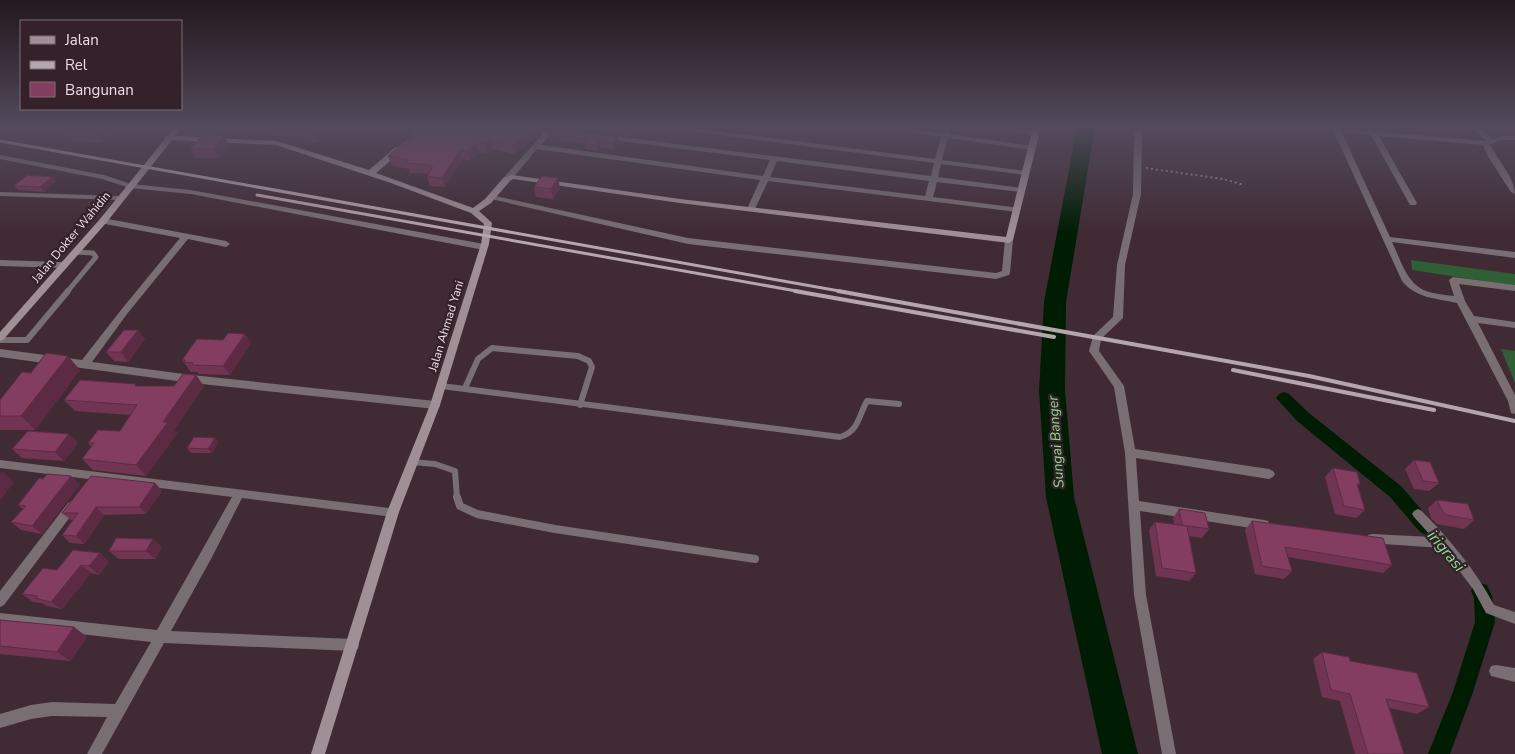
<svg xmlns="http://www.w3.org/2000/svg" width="1515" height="754" viewBox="0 0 1515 754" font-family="'Nunito Sans',sans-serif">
<rect width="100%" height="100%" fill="#402b34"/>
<g fill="#305e35">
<path d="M1411 260 1515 274V286L1412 270Z"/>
<path d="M1501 349 1515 351V383Z"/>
</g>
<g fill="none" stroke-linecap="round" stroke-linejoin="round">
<g fill="#001d03" fill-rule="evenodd">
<path d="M1284 392 1289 394 1309 413 1402 487 1432 522 1435 527 1432 532 1426 535 1420 532 1390 497 1297 421 1276 398 1279 394Z"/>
<path d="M1480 583 1487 585 1492 596 1495 622 1473 692 1450 754H1428L1453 692 1475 622 1474 598 1471 591 1473 585Z"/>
</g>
<path fill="#001d03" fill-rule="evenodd" d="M1077 127H1095L1066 302 1065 390 1074 497 1138 754H1102L1046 497 1039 390 1044 302Z"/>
<path stroke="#9d8b93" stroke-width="2" stroke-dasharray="2 3" stroke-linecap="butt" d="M1146 168 1223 179 1244 185"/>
<path stroke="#796e72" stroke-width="5" d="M67 292 96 257 93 253 75 252"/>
<g stroke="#796e72" stroke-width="6">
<path d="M0 340H27L68 291"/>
<path d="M441 386 840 437C859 431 858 417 867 401L899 404"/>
<path d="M465 388 478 359 492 348 578 356 589 361 592 367 580 405"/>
<path d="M412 462 435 464 455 471 457 498"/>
</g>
<path stroke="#796e72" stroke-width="8" d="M457 497 460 506 477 514 555 529 755 559"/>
<g fill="#796e72" fill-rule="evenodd">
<path d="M549 127H557L541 145 763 176 770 160 604 139 600 137 604 135 931 176 934 163 673 129 669 127H687L935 159 941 137 887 129 883 127H900L942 133 944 127H950L949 134 1032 146 1036 148 1032 150 948 138 942 160 1025 171 1029 173 1025 175 941 164 938 177 1021 188 1025 190 1021 192 937 182 933 197 1020 208V212H1017L768 181 755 209 751 211 747 209 760 180 537 149 512 179H506V175ZM777 161 929 181 925 196 770 177Z"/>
<path d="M994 127H1009L1035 131 1039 133 1035 135 998 129Z"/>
<path d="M1134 127H1142L1141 194 1125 265 1123 318 1101 339 1099 351 1124 386 1135 449 1269 469 1273 471 1275 474 1273 477 1269 479 1136 458 1139 501 1264 520 1268 521 1270 525 1268 529 1264 530 1140 511 1146 595 1176 754H1162L1134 595 1125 453 1114 387 1089 351 1093 336 1113 317 1117 265 1133 194Z"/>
<path d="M1471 127H1479L1493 139 1502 136H1515V140H1503L1490 144C1497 160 1515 177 1515 194L1511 192 1487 155 1483 145 1379 136 1417 203 1416 205H1410L1371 135 1342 133 1390 237 1515 252V258L1392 242C1401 260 1406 283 1426 291 1435 294 1445 295 1454 296L1449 280 1453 277 1515 285V291L1459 284 1465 301 1474 316 1515 322V328L1478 323 1515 395V414L1511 413 1508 401 1457 303C1436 298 1417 299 1402 281L1333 130 1337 128 1486 141Z"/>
<path d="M0 155 104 175 131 184 191 190 484 244 488 247 484 250 191 194 130 188 102 179 0 159Z"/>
<path d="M0 192 120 196 124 198 120 200 0 196Z"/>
<path d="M488 195H491L688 238 996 273 1002 271 1005 240 1009 237 1013 240 1010 273 1009 275 996 279 688 244 491 199H488Z"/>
<path d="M103 218 226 241 230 244 226 247 188 239 127 314 92 362 192 375 435 401 439 402 440 405 439 408 435 409 192 383 0 357V349L82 360 121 310 180 238 100 223 99 221Z"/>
<path d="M0 260 63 262 67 265 63 268 0 266Z"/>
<path d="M0 460 397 509 399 512 397 515 393 517 242 498 211 559 171 631 353 639 358 641 359 645 358 649 353 651 164 643 102 754H87L107 717 52 716 31 719 0 728V714L31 705 52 702 115 704 151 642 0 625V613L157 630 232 497 0 468Z"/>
<path d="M72 501 76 503 78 506 76 509 4 605 0 607V591L68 503Z"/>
<path d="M1418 509 1422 511C1450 540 1475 569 1494 605L1515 612V624L1486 613 1473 589 1442 548 1368 543 1366 539 1368 535 1372 534 1432 537 1414 517 1412 514 1414 511Z"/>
<path d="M1496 665 1515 668V682L1491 676 1489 671 1491 666Z"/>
</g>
<path fill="#a18f96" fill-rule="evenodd" d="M175 127H183L175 136 277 141 369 170 396 147H402V151L376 173 473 208 485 199 504 177 512 175 680 199 1006 237 1033 127H1041L1013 240 1009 243 680 203 513 179 510 181 491 203 479 211 492 223 489 244 440 405 399 512 325 754H311L387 512 430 405 481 244 484 224 471 213 391 183 276 145 172 140 106 223 3 340 0 341V332L100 219 165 139V136H168Z"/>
<g stroke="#b5a5ac" stroke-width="3">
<path d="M0 141 845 292"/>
<path d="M257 195 802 292"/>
</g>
<g stroke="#b5a5ac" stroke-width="4">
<path d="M795 291 1054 337"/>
<path d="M838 291 1309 376 1515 421"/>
<path d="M1233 370 1434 410"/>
</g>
</g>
<g fill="#713453">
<path d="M32 127H112L116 133 104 143 66 140 61 134H56L53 129 32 128Z"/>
<path d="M179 127H219L212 135 224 136 229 145 219 158H196L190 149 202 135H184Z"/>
<path d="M265 127H334L317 143 297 137 292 140 268 134Z"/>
<path d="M421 127H547L545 129 536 128 538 136 515 154 492 149 487 154 479 152 470 161 463 159 445 187 430 186 427 176 429 174 410 173 409 169 392 166 388 156Z"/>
<path d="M567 127H636L631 136Z"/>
<path d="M548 133 618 142 614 149 600 147 598 151 586 149 585 144 549 138Z"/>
<path d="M52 177 55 181 44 192 18 190 14 186Z"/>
<path d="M534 187 560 188 553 199 536 197Z"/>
<path d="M138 330 145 339 128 362 114 361 106 352Z"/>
<path d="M245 334 251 343 230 375 199 374 197 372H191L182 360 223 340Z"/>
<path d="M80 370 35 430H1L0 429V400L31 373Z"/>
<path d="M137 386H204L174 430 177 433 146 476 93 470 82 459 91 447 88 443 120 431 130 415 75 411 64 400Z"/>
<path d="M215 438 218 442 212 453H191L187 448Z"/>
<path d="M78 443 64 461 22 458 12 449Z"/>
<path d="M1414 460 1439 483 1429 491 1414 489 1405 469Z"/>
<path d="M1333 468 1360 484 1358 486 1365 510 1356 518 1335 514 1325 477Z"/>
<path d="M155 483 162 491 146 514 104 515 84 544 70 543 62 535 73 520H71L62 513Z"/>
<path d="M80 484 42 534 21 530 11 522 23 509 18 505Z"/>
<path d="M1437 500 1474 520 1464 529 1437 524 1431 518 1428 508Z"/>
<path d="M1179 509 1209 529 1202 538 1189 536 1196 573 1189 581 1156 576 1149 530 1155 522 1174 524 1173 518Z"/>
<path d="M1252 521 1392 565 1383 573 1288 557 1292 571 1284 579 1255 574 1245 530Z"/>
<path d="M162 547 155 559H119L109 551Z"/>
<path d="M100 553 109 562 99 575 91 573 62 609 47 606 42 603 33 602 22 594 57 570Z"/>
<path d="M0 620 74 627 87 637 70 661 0 654Z"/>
<path d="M1322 652 1350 661 1429 707 1417 714 1390 708 1404 754H1355L1340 701 1322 697 1313 659Z"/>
</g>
<g fill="#5c2b43">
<path d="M108 127H112L116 133 104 143 98 134Z"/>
<path d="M209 127H219L211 136 207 128Z"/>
<path d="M322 127H334L317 143 314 135Z"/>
<path d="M536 127 538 136 515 154 512 145Z"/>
<path d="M632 127H636L631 136 630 130Z"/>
<path d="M293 129 297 137 292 140 289 132Z"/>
<path d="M224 136 229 145 219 158 214 149Z"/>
<path d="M617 137 618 142 614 149 613 143Z"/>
<path d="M490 139 492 149 487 154 484 144Z"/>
<path d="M599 141 600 147 598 151 597 145Z"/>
<path d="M476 143 479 152 470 161 467 151Z"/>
<path d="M460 150 463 159 445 187 442 178Z"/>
<path d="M52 177 55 181 44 192 40 187Z"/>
<path d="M558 178 560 188 553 199 551 189Z"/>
<path d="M138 330 145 339 128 362 121 352Z"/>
<path d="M245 334 251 343 230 375 223 366Z"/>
<path d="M68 356 80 370 35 430 21 416Z"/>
<path d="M196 375 204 386 174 430 177 433 146 476 136 465 163 422Z"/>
<path d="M69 434 78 443 64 461 55 452Z"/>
<path d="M215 438 218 442 212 453 208 449Z"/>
<path d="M2 471 14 482 0 501V473Z"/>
<path d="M71 476 80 484 42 534 32 526Z"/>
<path d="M155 483 162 491 146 514 139 507Z"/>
<path d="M96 507 104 515 84 544 76 536Z"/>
<path d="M153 539 162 547 155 559 146 551Z"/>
<path d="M100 553 109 562 99 575 89 566Z"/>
<path d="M81 565 91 573 62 609 51 602Z"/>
<path d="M74 627 87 637 70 661 57 652Z"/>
</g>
<g fill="#833d60" stroke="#5c2b43">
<path d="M66 127H108L98 134 60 131Z"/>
<path d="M265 127H322L314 135 293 129 289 132Z"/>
<path d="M421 127H536L512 145 490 139 484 144 476 143 467 151 460 150 442 178 427 176 433 167H429L431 165 406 163 409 160 388 156Z"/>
<path d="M607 127H632L630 130Z"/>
<path d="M552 128 617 137 613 143 599 141 597 145 585 144 587 139 548 133Z"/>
<path d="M203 135 224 136 214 149H190Z"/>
<path d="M27 175 52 177 40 187 14 186Z"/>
<path d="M542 176 558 178 551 189 534 187Z"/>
<path d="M124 330H138L121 352H106Z"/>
<path d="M228 333 245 334 223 366 192 365 193 363 184 362 185 360H182L197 339 223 340Z"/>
<path d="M46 353 68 356 21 416H0V400L22 372 31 373Z"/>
<path d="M183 374 196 375 163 422H168L136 465 82 459 94 443H88L98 430 120 431 137 405 64 400 80 380 136 384 135 386H174Z"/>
<path d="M28 431 69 434 55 452 12 449Z"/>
<path d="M194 437 215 438 208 449 187 448Z"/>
<path d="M1414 460 1430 462 1439 483 1423 481Z"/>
<path d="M1333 468 1357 472 1360 484H1357L1365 510 1344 506Z"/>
<path d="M47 474 71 476 32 526 11 522 26 506 18 505 39 478 43 479Z"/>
<path d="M91 476 155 483 139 507H96L76 536 62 535 78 513H62Z"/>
<path d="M1437 500 1468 504 1474 520 1446 515 1441 509Z"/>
<path d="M1179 509 1205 513 1209 529 1182 525Z"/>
<path d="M1252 521 1383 538 1392 565 1285 547 1292 571 1262 566Z"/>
<path d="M1155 522 1187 526 1196 573 1162 568Z"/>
<path d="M116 538 153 539 146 551H109Z"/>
<path d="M73 550 100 553 89 566 81 565 51 602 35 598 38 596 22 594 43 568 57 570Z"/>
<path d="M0 620 74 627 57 652 0 646Z"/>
<path d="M1322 652 1349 657 1350 661 1417 673 1429 707 1386 699 1404 754H1368L1350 694 1331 690Z"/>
</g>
<linearGradient id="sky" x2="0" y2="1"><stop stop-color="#23181d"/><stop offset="0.55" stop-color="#534a5c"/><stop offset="1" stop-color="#534a5c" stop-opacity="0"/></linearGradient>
<rect width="1515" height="232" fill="url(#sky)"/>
<g text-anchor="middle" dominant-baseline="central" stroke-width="4.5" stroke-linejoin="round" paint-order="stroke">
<g font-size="12" fill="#eddee4" stroke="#35212a">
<text transform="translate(71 237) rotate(-50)">Jalan Dokter Wahidin</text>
<text transform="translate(446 326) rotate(-73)">Jalan Ahmad Yani</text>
</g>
<g font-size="14" font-style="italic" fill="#8bde91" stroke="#35212a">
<text transform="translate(1056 442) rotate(-94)">Sungai Banger</text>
</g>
<g font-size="16" font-style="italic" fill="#8bde91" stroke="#35212a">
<text transform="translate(1446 551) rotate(50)">irigrasi</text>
</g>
</g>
<rect x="20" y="20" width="162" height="90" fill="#35212a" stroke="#7f6d74"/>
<rect x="30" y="36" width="25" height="8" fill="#a18f96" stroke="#7f6d74"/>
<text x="65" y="45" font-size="15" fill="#eddee4">Jalan</text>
<rect x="30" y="61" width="25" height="8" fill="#b5a5ac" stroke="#7f6d74"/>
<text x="65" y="70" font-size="15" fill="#eddee4">Rel</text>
<rect x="30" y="82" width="25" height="15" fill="#833d60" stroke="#7f6d74"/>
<text x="65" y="95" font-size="15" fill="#eddee4">Bangunan</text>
</svg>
